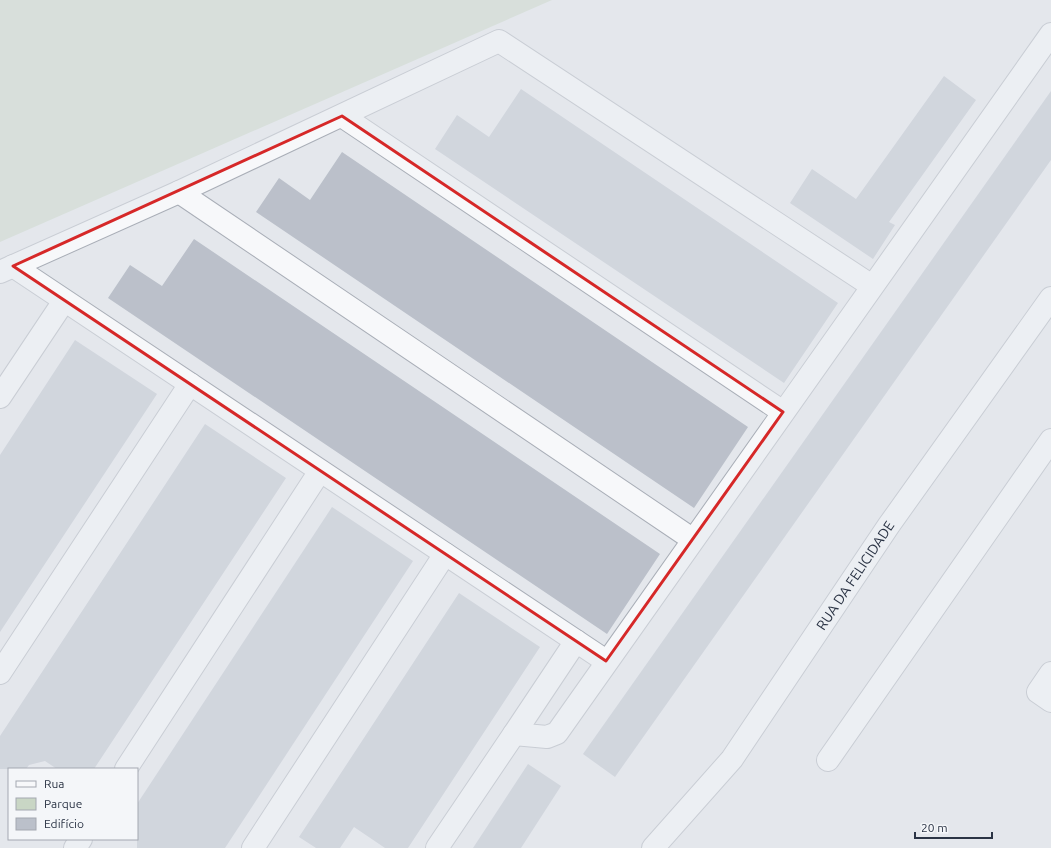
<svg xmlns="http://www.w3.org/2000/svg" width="1051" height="848" viewBox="0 0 1051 848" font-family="Ubuntu,sans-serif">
<rect width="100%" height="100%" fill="#e4e7ec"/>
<path fill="#c9d6c5" d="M0 0H552L0 242Z"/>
<g fill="#bbc0ca">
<path d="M944 76 976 100 889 222 895 225 873 259 790 203 812 169 856 199Z"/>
<path d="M521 89 838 303 784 383 435 149 457 115 489 137Z"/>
<path d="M1051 91V160L615 777 583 754Z"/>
<path d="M342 152 748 427 694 508 256 212 279 178 310 200Z"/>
<path d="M194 239 660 554 607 634 108 298 130 265 162 286Z"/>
<path d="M75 340 157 394 0 632V455Z"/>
<path d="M205 424 286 478 94 769H57L45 761 29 765 26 769H0V736Z"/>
<path d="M332 507 413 561 225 848H137V804Z"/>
<path d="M459 593 540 647 408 848H385L354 827 340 848H316L299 837Z"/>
<path d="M528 764 561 786 521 848H473Z"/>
</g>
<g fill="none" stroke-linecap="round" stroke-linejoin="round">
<g stroke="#a9aeb7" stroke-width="24">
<g id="street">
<path d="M342 116 783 412"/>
<path d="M179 192 692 539"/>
<path d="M13 266 606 661"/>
<path d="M0 272 179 192 499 41 872 286"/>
<path d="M0 397 64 301"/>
<path d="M576 641 514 734 547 737 557 733 1051 34"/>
<path d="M0 673 190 384"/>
<path d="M1051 673 1038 692 1051 701"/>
<path d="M828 760 1051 440"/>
<path d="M126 769 320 471"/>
<path d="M75 848 81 839"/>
<path d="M253 848 445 554"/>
<path d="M437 848 514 734"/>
<path id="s1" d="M653 848 732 759 889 525 1051 298"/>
</g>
</g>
<use href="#street" stroke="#f7f8fa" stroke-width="22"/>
</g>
<path d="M0 0H1051V848H0ZM342 116 783 412 606 661 13 266Z" fill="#e4e7ec" fill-opacity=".55" fill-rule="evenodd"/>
<path fill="none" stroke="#d62828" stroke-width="3" stroke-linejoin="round" d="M342 116 783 412 606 661 13 266Z"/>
<g text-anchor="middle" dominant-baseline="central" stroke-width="4" stroke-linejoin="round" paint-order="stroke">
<g font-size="14" fill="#2b3445" stroke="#f4f6f9">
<text stroke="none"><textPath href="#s1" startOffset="340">RUA DA FELICIDADE</textPath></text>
</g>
</g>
<rect x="8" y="768" width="130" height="72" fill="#f4f6f9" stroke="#a4a8b1"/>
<rect x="16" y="781" width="20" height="6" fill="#f7f8fa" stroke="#a4a8b1"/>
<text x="44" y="788" font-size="12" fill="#2b3445">Rua</text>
<rect x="16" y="798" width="20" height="12" fill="#c9d6c5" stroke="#a4a8b1"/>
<text x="44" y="808" font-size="12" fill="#2b3445">Parque</text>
<rect x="16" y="818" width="20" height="12" fill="#bbc0ca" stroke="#a4a8b1"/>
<text x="44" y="828" font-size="12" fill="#2b3445">Edifício</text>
<path d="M915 832v6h77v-6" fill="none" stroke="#2b3445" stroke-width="2"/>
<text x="921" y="832" font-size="12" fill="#2b3445" stroke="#f4f6f9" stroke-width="3" paint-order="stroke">20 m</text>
</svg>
